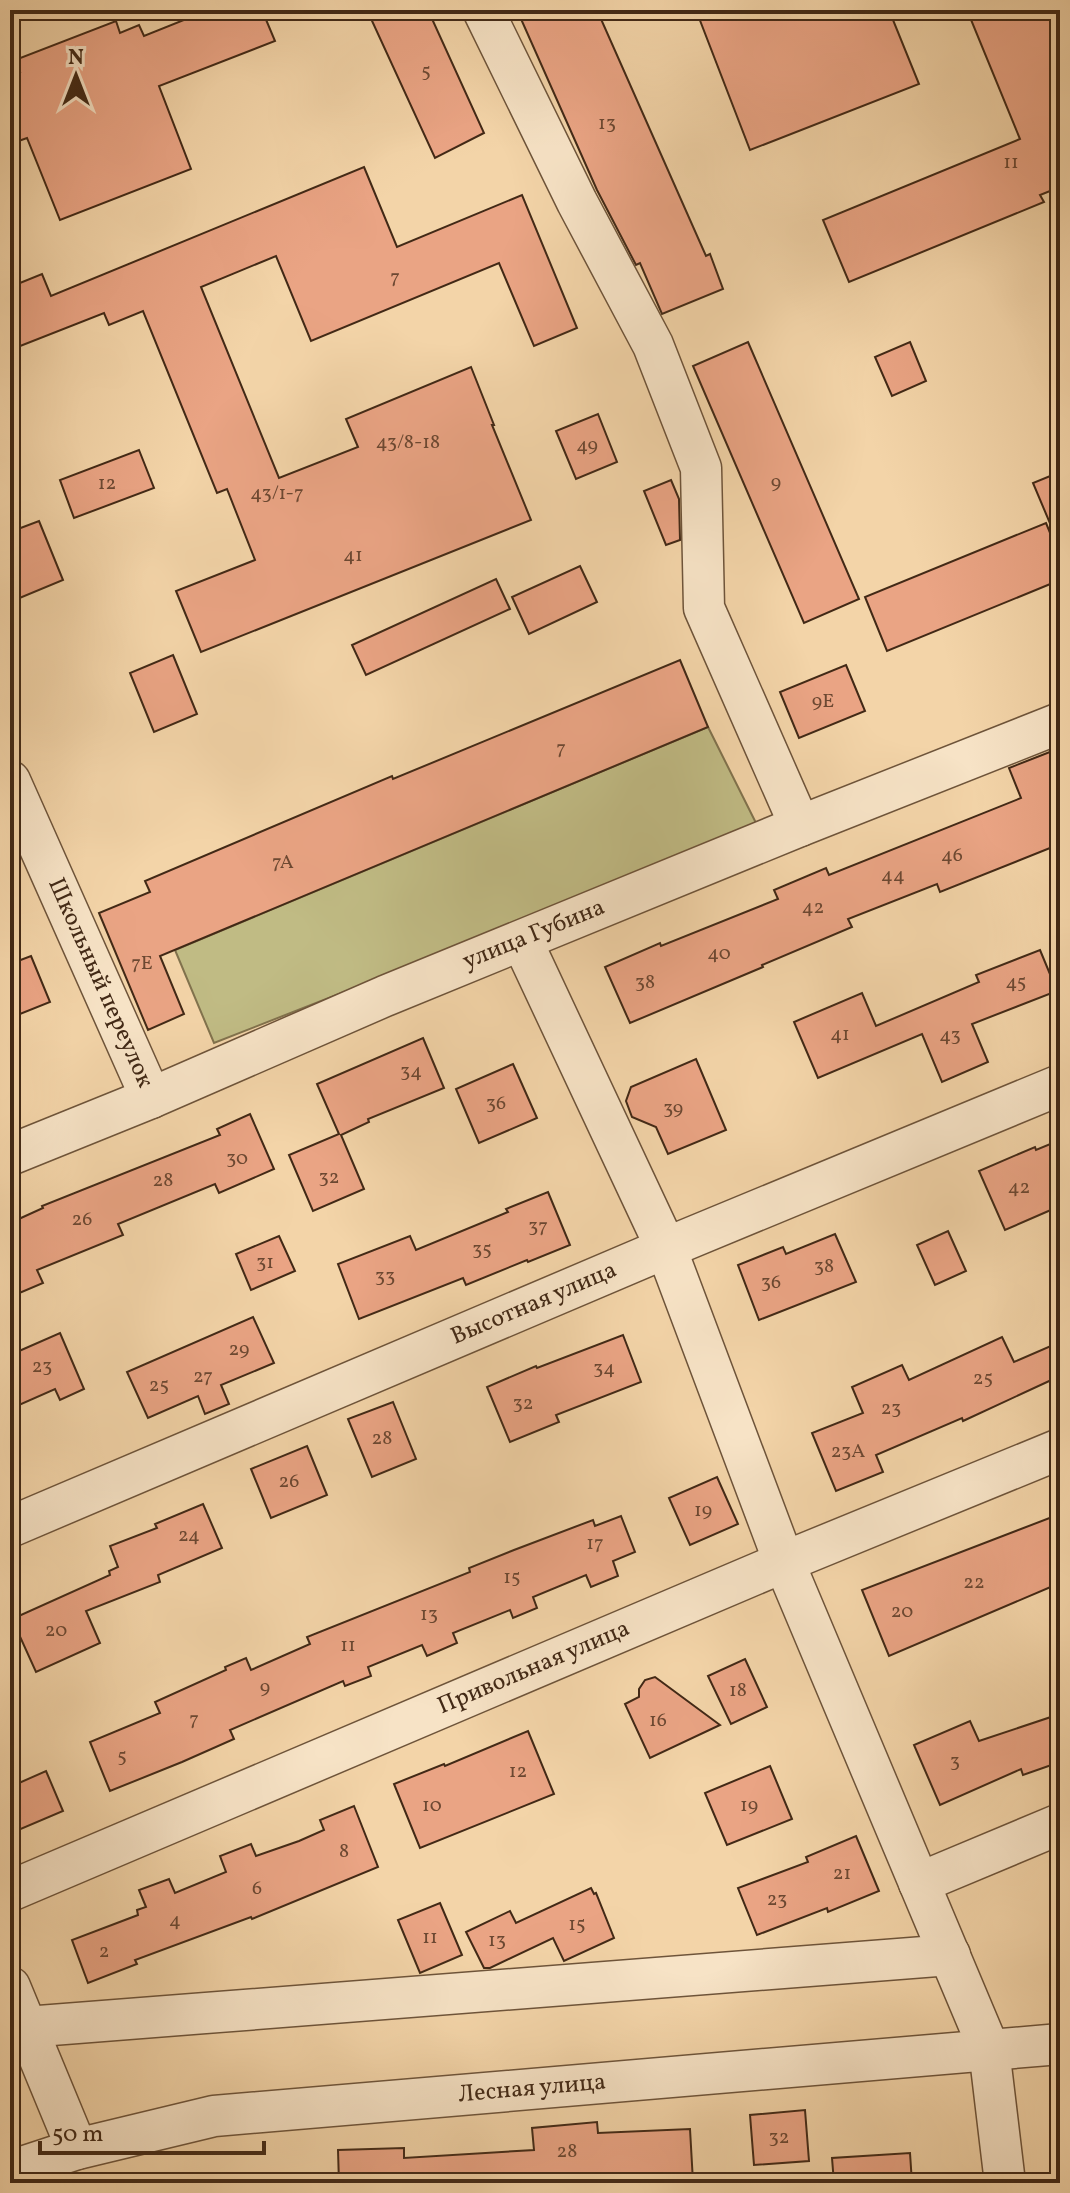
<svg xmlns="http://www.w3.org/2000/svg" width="1070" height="2193" viewBox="0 0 1070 2193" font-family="Vollkorn,serif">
<rect width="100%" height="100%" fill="#f3d4a8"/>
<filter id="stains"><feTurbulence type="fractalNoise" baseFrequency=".0025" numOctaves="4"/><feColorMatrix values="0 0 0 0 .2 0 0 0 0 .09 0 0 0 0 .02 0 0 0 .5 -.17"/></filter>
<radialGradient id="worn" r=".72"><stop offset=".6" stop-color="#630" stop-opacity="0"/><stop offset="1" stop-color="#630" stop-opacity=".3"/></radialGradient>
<path fill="#c0bb84" stroke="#81724d" stroke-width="2" d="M708 727 759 829 214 1043 175 950Z"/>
<g fill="#eaa484" stroke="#422916" stroke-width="2">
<path d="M186 10H262L275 41 159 86 191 169 60 220 27 138 10 144V75L20 72 15 60 116 21 120 33 139 25 144 36 189 18Z"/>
<path d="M367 10H428L484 133 435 158Z"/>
<path d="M517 10H597L706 256 710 254 723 289 662 314 640 263 636 265 597 190Z"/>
<path d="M696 10H889L919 84 750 150Z"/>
<path d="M967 10H1050L1060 34V187L1040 195 1044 202 849 282 823 220 1020 139Z"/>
<path d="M364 167 397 247 522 195 577 328 534 346 499 263 311 341 276 256 201 287 279 478 358 447 346 419 471 367 494 425H492L531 520 201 652 176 591 255 560 227 489 217 493 143 311 109 325 104 313 10 350V287L42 274 51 296Z"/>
<path d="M748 342 859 599 804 623 693 366Z"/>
<path d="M910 342 926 381 892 396 875 357Z"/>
<path d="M598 414 617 462 576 479 556 431Z"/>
<path d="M139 450 154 488 74 518 60 480Z"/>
<path d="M1060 472V547L1033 483Z"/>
<path d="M671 480 679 499 680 540 666 545 644 491Z"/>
<path d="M39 521 63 580 10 602V532Z"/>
<path d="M1046 523 1060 557V580L887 651 865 597Z"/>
<path d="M580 566 597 602 529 634 512 597Z"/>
<path d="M496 579 510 609 366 675 352 645Z"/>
<path d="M173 655 197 714 154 732 130 673Z"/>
<path d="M680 660 708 727 160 956 184 1014 148 1030 99 913 150 892 145 881 392 776 393 779Z"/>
<path d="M846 665 865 711 799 738 780 692Z"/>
<path d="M1060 748V844L940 892 937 884 848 919 852 927 762 965 763 967 630 1023 605 967 660 943 661 946 778 899 774 890 826 868 829 875 1021 798 1009 768Z"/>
<path d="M1040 950 1057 991 972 1024 988 1062 942 1082 922 1034 818 1078 794 1022 862 993 876 1026 979 982 976 975Z"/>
<path d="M31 956 50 1002 10 1018V964Z"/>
<path d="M423 1038 444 1088 368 1119 369 1122 341 1135 364 1189 313 1211 289 1155 339 1134 317 1084Z"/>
<path d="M696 1059 726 1130 668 1154 656 1127 632 1117 626 1101 631 1087Z"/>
<path d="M513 1064 537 1118 479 1143 456 1089Z"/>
<path d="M250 1114 274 1169 219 1193 215 1184 118 1224 123 1235 37 1270 43 1283 10 1297V1223L43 1208 42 1206 220 1135 217 1129Z"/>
<path d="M1060 1140V1206L1005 1230 979 1171 1035 1147 1036 1150Z"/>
<path d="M548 1192 570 1245 528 1262 527 1260 466 1285 463 1278 359 1319 338 1264 410 1236 416 1250 508 1212 506 1209Z"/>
<path d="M948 1231 966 1271 935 1285 917 1245Z"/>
<path d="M835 1234 856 1282 759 1320 738 1265 783 1247 786 1254Z"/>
<path d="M279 1236 295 1271 251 1290 236 1254Z"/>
<path d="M253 1317 274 1363 221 1385 229 1404 205 1414 198 1396 148 1418 127 1372Z"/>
<path d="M60 1333 84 1389 60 1400 55 1389 10 1409V1355Z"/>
<path d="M623 1335 641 1382 556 1415 559 1422 510 1442 487 1387 536 1366 537 1368Z"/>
<path d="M1002 1337 1014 1362 1060 1342V1376L963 1421 962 1418 876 1455 883 1472 836 1491 812 1433 863 1413 852 1387 902 1365 909 1380Z"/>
<path d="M393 1402 416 1459 372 1477 348 1419Z"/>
<path d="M307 1446 327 1495 271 1518 251 1469Z"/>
<path d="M717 1477 738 1524 690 1545 669 1498Z"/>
<path d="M203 1504 222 1548 158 1575 160 1582 86 1611 100 1643 36 1672 12 1619 110 1575 109 1571 118 1567 110 1546 157 1528 155 1524Z"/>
<path d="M1060 1514V1583L889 1656 862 1590Z"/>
<path d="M621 1516 635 1552 613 1561 618 1576 591 1587 586 1575 533 1597 537 1608 513 1618 510 1610 453 1633 457 1643 427 1656 422 1645 368 1667 371 1676 345 1686 343 1681 230 1730 234 1739 182 1762 110 1791 90 1742 160 1713 155 1702 226 1670 225 1667 246 1658 251 1670 310 1644 307 1637 470 1572 469 1568 514 1550 593 1520 595 1526Z"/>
<path d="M745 1659 767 1707 731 1724 708 1676Z"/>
<path d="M655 1677 720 1725 650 1758 625 1704 639 1697V1689L645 1680Z"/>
<path d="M1060 1714V1762L1023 1775 1021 1769 940 1805 914 1745 970 1721 979 1741Z"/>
<path d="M528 1731 554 1794 420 1848 394 1784 444 1764 445 1766Z"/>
<path d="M770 1766 792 1819 727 1845 705 1793Z"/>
<path d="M46 1771 63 1811 16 1831 10 1817V1787Z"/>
<path d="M354 1806 378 1867 252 1919 251 1917 135 1960 137 1964 88 1983 72 1940 138 1915 137 1910 146 1907 139 1890 169 1879 175 1893 226 1872 220 1856 251 1844 256 1856 299 1841 324 1830 320 1820Z"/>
<path d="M856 1836 879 1891 828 1912 827 1908 757 1935 738 1888 808 1862 806 1857Z"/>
<path d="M591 1888 594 1894 596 1893 614 1938 564 1961 553 1938 490 1968H484L466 1932 510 1911 516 1923Z"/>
<path d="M440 1903 462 1955 420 1973 398 1920Z"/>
<path d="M805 2110 809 2161 754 2165 750 2115Z"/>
<path d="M597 2122 598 2133 690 2129 693 2182 626 2183 625 2174 527 2183H339L338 2150 404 2148V2158L534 2150 532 2128Z"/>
<path d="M910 2153 912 2183H834L832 2158Z"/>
</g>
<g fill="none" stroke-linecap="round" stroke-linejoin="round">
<g stroke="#6e543a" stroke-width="43">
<g id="minor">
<path d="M483 10 577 202 653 345 701 468 704 608 800 826"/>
<path d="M10 781 151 1098"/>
<path d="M522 941 666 1248 784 1562 989 2049 1005 2183"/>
<path d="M10 1155 151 1098 385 996 800 826 1060 723"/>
<path d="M10 1527 666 1248 1060 1085"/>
<path d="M919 1883 1060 1824"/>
<path d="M10 1891 784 1562 1060 1449"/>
<path d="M10 1987 77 2149"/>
<path d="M10 2030 26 2027 950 1955"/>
<path d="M10 2171 77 2149 214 2116 1060 2044"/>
</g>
</g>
<use href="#minor" stroke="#f7e3c6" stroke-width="40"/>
</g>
<g text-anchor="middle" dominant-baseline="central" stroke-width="7" stroke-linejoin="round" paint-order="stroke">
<g font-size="20" fill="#6c4832">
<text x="426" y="72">5</text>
<text x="607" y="124">13</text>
<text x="1011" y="163">11</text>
<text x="395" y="278">7</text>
<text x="408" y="443">43/8-18</text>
<text x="587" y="446">49</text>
<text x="776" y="483">9</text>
<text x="107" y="484">12</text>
<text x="277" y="494">43/1-7</text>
<text x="353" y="556">41</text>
<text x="823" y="702">9Е</text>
<text x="561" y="749">7</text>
<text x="952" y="856">46</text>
<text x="283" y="863">7А</text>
<text x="893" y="876">44</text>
<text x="813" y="908">42</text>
<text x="719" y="954">40</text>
<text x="142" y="964">7Е</text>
<text x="645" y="983">38</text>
<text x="1016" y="983">45</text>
<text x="840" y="1035">41</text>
<text x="950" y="1036">43</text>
<text x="411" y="1072">34</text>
<text x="496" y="1104">36</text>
<text x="673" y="1109">39</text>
<text x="237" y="1159">30</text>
<text x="329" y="1178">32</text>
<text x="163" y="1181">28</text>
<text x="1019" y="1188">42</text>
<text x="82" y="1220">26</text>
<text x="538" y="1227">37</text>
<text x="482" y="1250">35</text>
<text x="265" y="1263">31</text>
<text x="824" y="1267">38</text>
<text x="385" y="1277">33</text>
<text x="771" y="1283">36</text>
<text x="239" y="1350">29</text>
<text x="42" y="1367">23</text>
<text x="604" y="1369">34</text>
<text x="203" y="1377">27</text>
<text x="983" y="1379">25</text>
<text x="159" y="1386">25</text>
<text x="523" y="1404">32</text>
<text x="891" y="1409">23</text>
<text x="382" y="1439">28</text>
<text x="848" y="1452">23А</text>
<text x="289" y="1482">26</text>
<text x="703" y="1511">19</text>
<text x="189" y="1536">24</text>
<text x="595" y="1544">17</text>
<text x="512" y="1578">15</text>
<text x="974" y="1583">22</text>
<text x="902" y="1612">20</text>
<text x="429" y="1615">13</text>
<text x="56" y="1631">20</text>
<text x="348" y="1646">11</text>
<text x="265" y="1688">9</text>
<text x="738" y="1691">18</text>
<text x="194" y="1720">7</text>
<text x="658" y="1721">16</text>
<text x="122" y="1757">5</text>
<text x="955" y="1762">3</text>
<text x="518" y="1772">12</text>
<text x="432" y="1806">10</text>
<text x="749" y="1806">19</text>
<text x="344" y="1852">8</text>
<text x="842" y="1874">21</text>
<text x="257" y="1889">6</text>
<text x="777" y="1900">23</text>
<text x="175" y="1921">4</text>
<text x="577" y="1925">15</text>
<text x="430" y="1938">11</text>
<text x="497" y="1941">13</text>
<text x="104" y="1952">2</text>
<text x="779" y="2138">32</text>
<text x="567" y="2152">28</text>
</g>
<g font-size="24" fill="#422916" stroke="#f7e3c6">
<text transform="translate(534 935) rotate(-22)">улица Губина</text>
<text transform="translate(100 983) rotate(66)">Школьный переулок</text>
<text transform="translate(534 1304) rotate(-23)">Высотная улица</text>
<text transform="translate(534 1668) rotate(-23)">Привольная улица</text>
<text transform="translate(532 2089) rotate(-5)">Лесная улица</text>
</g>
</g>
<rect width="1070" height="2193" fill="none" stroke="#f3d4a8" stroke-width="40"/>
<rect x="12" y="12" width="1046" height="2169" fill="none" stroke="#422916" stroke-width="4"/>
<rect x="20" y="20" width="1030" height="2153" fill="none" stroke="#422916" stroke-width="2"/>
<g transform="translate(76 76)" stroke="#f7e3c6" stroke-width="6" paint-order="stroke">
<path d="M0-6L14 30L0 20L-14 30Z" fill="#422916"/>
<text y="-12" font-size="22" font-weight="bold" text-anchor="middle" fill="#422916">N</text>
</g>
<path d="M40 2141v12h224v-12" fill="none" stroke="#422916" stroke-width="4"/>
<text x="52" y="2141" font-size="24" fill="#422916" stroke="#f7e3c6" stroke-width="6" paint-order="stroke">50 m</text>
<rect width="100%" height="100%" filter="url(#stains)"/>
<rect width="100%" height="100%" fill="url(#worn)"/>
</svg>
